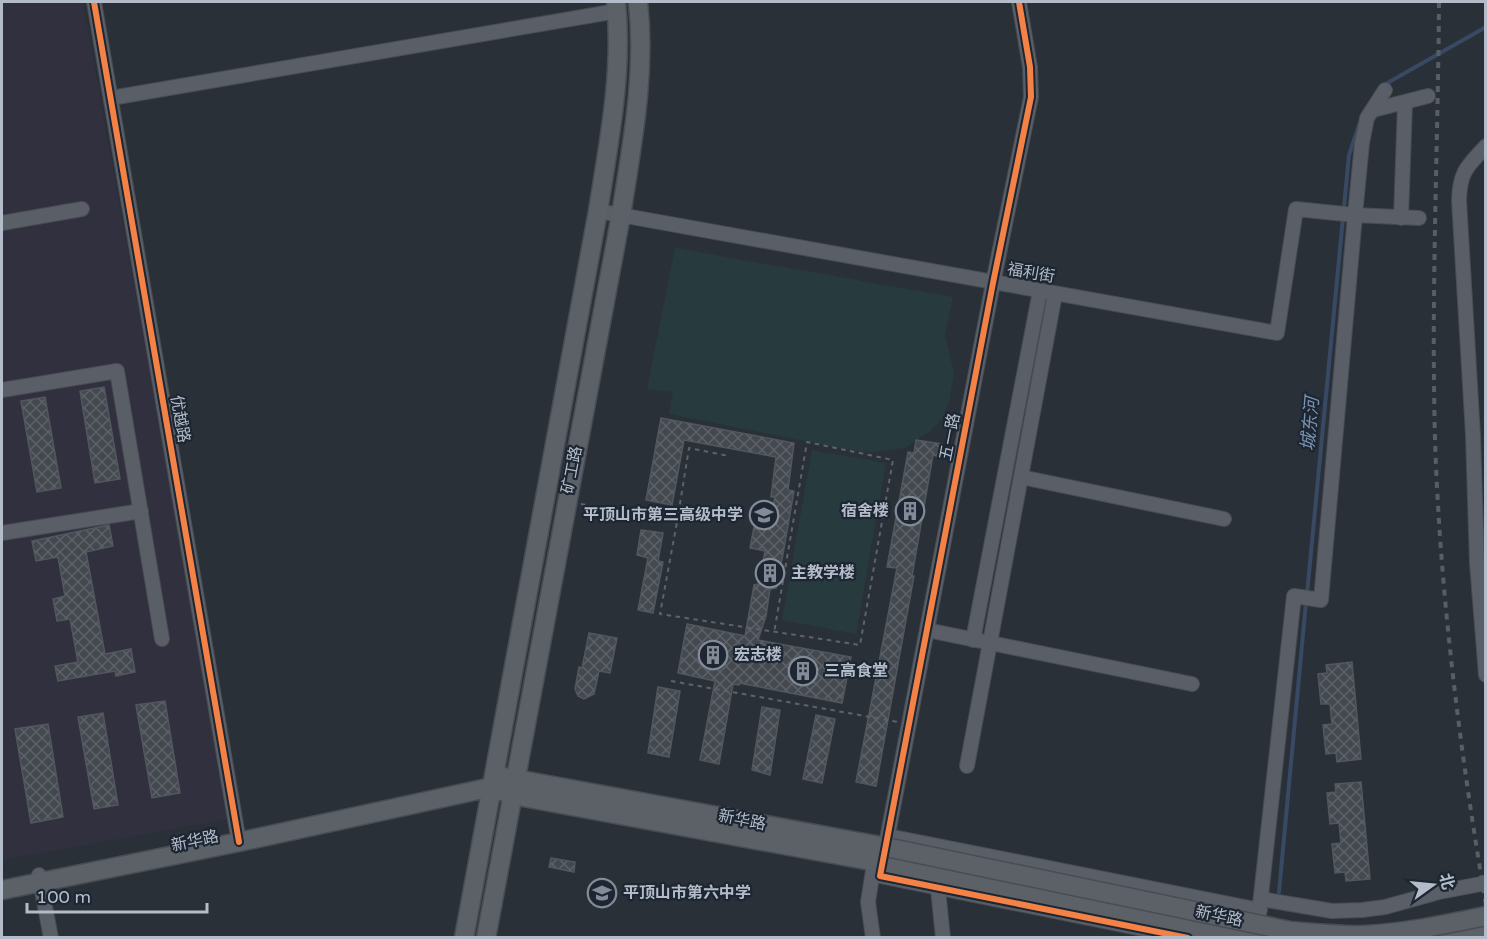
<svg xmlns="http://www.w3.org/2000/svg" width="1487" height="939" viewBox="0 0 1487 939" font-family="'Varela Round','Noto Sans SC',sans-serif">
<defs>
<pattern id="building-cross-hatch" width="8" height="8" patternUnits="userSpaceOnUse" patternTransform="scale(1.5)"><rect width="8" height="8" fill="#444950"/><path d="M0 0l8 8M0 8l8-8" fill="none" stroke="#5d6168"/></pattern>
</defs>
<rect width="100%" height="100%" fill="#2a3038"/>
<path fill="#31303e" d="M2 2H83L230 819 2 860Z"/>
<g fill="#273a3e">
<path d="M675 248 953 297 945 335 954 374 949 402 942 419 930 431 905 448 872 452 856 451 669 414 673 392 647 389Z"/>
<path d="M812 450 886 463 856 634 782 620Z"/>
</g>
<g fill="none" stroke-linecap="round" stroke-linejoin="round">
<g stroke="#384963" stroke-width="4">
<path d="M1382 86 1486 27"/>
<path d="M1307 594 1349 155 1359 125"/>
<path d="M1279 892 1306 602"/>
</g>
</g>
<g fill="url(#building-cross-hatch)" stroke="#52575f" stroke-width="1.5">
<path d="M104 387 120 479 95 483 80 391Z"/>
<path d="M45 397 61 488 37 492 21 401Z"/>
<path d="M661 418 794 443 788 490 794 491 783 554 776 588 770 589 766 616 758 640 851 657 842 703 739 683V685L733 684 719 764 700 760 715 681 678 673 687 624 745 636 754 585 759 584 765 551 750 548 755 522 769 523 775 497H771L776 457 684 440 672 505 646 500Z"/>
<path d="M916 440 942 444 940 457 933 455 912 576H914L876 786 856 782 897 568 887 567 908 452 914 453Z"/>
<path d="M109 525 113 546 86 552 105 654 131 649 135 672 116 676 115 671 58 681 55 666 78 662 70 619 57 621 53 599 65 596 58 557 36 561 32 541Z"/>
<path d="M641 530 663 533 658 561 663 562 653 613 638 610 648 558 637 555Z"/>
<path d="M589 633 617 638 610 673 599 671 594 694 584 699 578 696 575 689 579 667 582 668Z"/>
<path d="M1352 662 1361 759 1337 762 1336 753 1326 754 1323 725 1332 724 1330 704H1321L1318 674 1327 673 1326 665Z"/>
<path d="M658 687 680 691 669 757 648 753Z"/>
<path d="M165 701 180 793 152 798 136 705Z"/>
<path d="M762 707 780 710 770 775 752 770Z"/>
<path d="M103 713 118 805 94 809 78 717Z"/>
<path d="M816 715 835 719 822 783 803 779Z"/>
<path d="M48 724 63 817 31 823 15 729Z"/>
<path d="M1361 782 1370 879 1346 881 1345 872 1335 873 1332 844 1341 843 1339 823 1330 824 1327 793 1336 792 1335 784Z"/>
<path d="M551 858 575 862 574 872 549 867Z"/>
</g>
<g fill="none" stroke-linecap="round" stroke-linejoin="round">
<g stroke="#484c53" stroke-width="16">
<g id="minor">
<path d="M94 2 239 842"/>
<path d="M1019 2 1030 67 1031 97 993 283 880 876 1188 938"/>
<path d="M111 98 617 11"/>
<path d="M1373 110 1428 96"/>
<path d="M1486 146C1467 167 1460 171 1459 200L1473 435 1477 563 1486 675"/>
<path d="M598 211 1277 333 1296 209 1355 215 1362 143 1367 118 1385 90"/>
<path d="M1401 218 1405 103"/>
<path d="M2 223 82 209"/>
<path d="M2 390 117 371 162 639"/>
<path d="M1021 477 1224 519"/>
<path d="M2 533 141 511"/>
<path d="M927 630 1192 684"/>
<path d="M973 640 1040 291"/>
<path d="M967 766 1055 294"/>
<path d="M888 836 1260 910"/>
<path d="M39 875 51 938"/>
<path d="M938 889 943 938"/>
<path d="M1261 899 1332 911 1362 910 1385 907 1439 892 1486 883"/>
<path d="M1257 932 1294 596 1321 600 1355 215 1419 218"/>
<path d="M873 938 868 902 874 864"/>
</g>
</g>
<g stroke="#484c55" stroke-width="21">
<g id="major">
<path d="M504 777 886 847"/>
<path d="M2 890 239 842 492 787 512 795 882 863 1250 938"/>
<path d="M464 938 598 211C609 141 623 72 616 2"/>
<path d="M486 938 621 215C632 144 646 74 638 2"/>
<path d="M1425 938 1486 926"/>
</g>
</g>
<g stroke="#5d636a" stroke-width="2" stroke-dasharray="4.5 4.5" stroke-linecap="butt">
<path d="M581 504 677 522 660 614 860 645 893 460 807 442 774 633"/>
<path d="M677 522 689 448 729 456"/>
<path d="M671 681 898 722"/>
</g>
<use href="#minor" stroke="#5a5e66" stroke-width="14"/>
<use href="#major" stroke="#5c6168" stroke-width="18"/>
<path stroke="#595d64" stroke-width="4" stroke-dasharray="6 6" stroke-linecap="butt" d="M1439 2C1438 147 1431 293 1435 439 1440 595 1460 751 1486 905"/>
<g stroke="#484c55" stroke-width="21" stroke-linecap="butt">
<path id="major-bridge" d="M886 847 1290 931C1315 933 1340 936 1365 935 1406 933 1446 924 1486 916"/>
</g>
<use href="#major-bridge" stroke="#5c6168" stroke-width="18"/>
<g stroke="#1d2633" stroke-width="10">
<g id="cycleway">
<path d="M94 2 239 842"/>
<path d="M1019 2 1030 67 1031 97 993 283 880 876 1188 938"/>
</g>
</g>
<use href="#cycleway" stroke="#f48246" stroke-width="6"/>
</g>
<defs>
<g id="building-ring" transform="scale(1.5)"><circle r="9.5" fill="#1d2633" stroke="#848b96" stroke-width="1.5"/><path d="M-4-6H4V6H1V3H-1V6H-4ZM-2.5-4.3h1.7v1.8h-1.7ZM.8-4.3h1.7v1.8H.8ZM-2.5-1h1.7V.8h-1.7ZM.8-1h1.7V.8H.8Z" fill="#848b96"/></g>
<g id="school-ring" transform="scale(1.5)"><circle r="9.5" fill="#1d2633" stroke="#848b96" stroke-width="1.5"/><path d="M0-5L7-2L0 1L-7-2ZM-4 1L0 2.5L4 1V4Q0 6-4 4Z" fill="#848b96"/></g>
</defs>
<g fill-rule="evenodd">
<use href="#building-ring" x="910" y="511"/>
<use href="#school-ring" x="764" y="515"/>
<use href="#building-ring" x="770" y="573"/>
<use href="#building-ring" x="713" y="655"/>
<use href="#building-ring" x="803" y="671"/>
<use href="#school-ring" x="602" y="893"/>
</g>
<g text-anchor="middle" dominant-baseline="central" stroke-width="4.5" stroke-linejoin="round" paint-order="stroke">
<g font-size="16" fill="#b4bcc9" stroke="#1d2633">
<text transform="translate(1031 273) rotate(10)">福利街</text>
<text transform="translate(180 419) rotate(80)">优越路</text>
<text transform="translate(950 437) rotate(-79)">五一路</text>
<text transform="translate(572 470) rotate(-79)">矿工路</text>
<text transform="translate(742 820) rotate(11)">新华路</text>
<text transform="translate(195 841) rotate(-12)">新华路</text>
<text transform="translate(1219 916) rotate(12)">新华路</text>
</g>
<g font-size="16" font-weight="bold" fill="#b4bcc9" stroke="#1d2633" text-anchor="start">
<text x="889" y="511" text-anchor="end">宿舍楼</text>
<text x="743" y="515" text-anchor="end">平顶山市第三高级中学</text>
<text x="791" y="573">主教学楼</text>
<text x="734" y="655">宏志楼</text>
<text x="824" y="671">三高食堂</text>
<text x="623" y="893">平顶山市第六中学</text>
</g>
<g font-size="18" font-style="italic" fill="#7c92b1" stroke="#1d2633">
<text transform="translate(1310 424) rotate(-85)">城东河</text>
</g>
</g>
<rect width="1487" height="939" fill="none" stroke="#b4bcc9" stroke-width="6"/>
<g transform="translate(1433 885) rotate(75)" stroke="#1d2633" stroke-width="4.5" paint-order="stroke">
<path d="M0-4.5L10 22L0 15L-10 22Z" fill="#b4bcc9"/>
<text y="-9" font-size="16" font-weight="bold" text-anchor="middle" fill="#b4bcc9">北</text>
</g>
<path d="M27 903v9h180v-9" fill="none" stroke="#b4bcc9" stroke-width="3"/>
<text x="36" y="903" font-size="18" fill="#b4bcc9" stroke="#1d2633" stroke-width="4.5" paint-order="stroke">100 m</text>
</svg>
